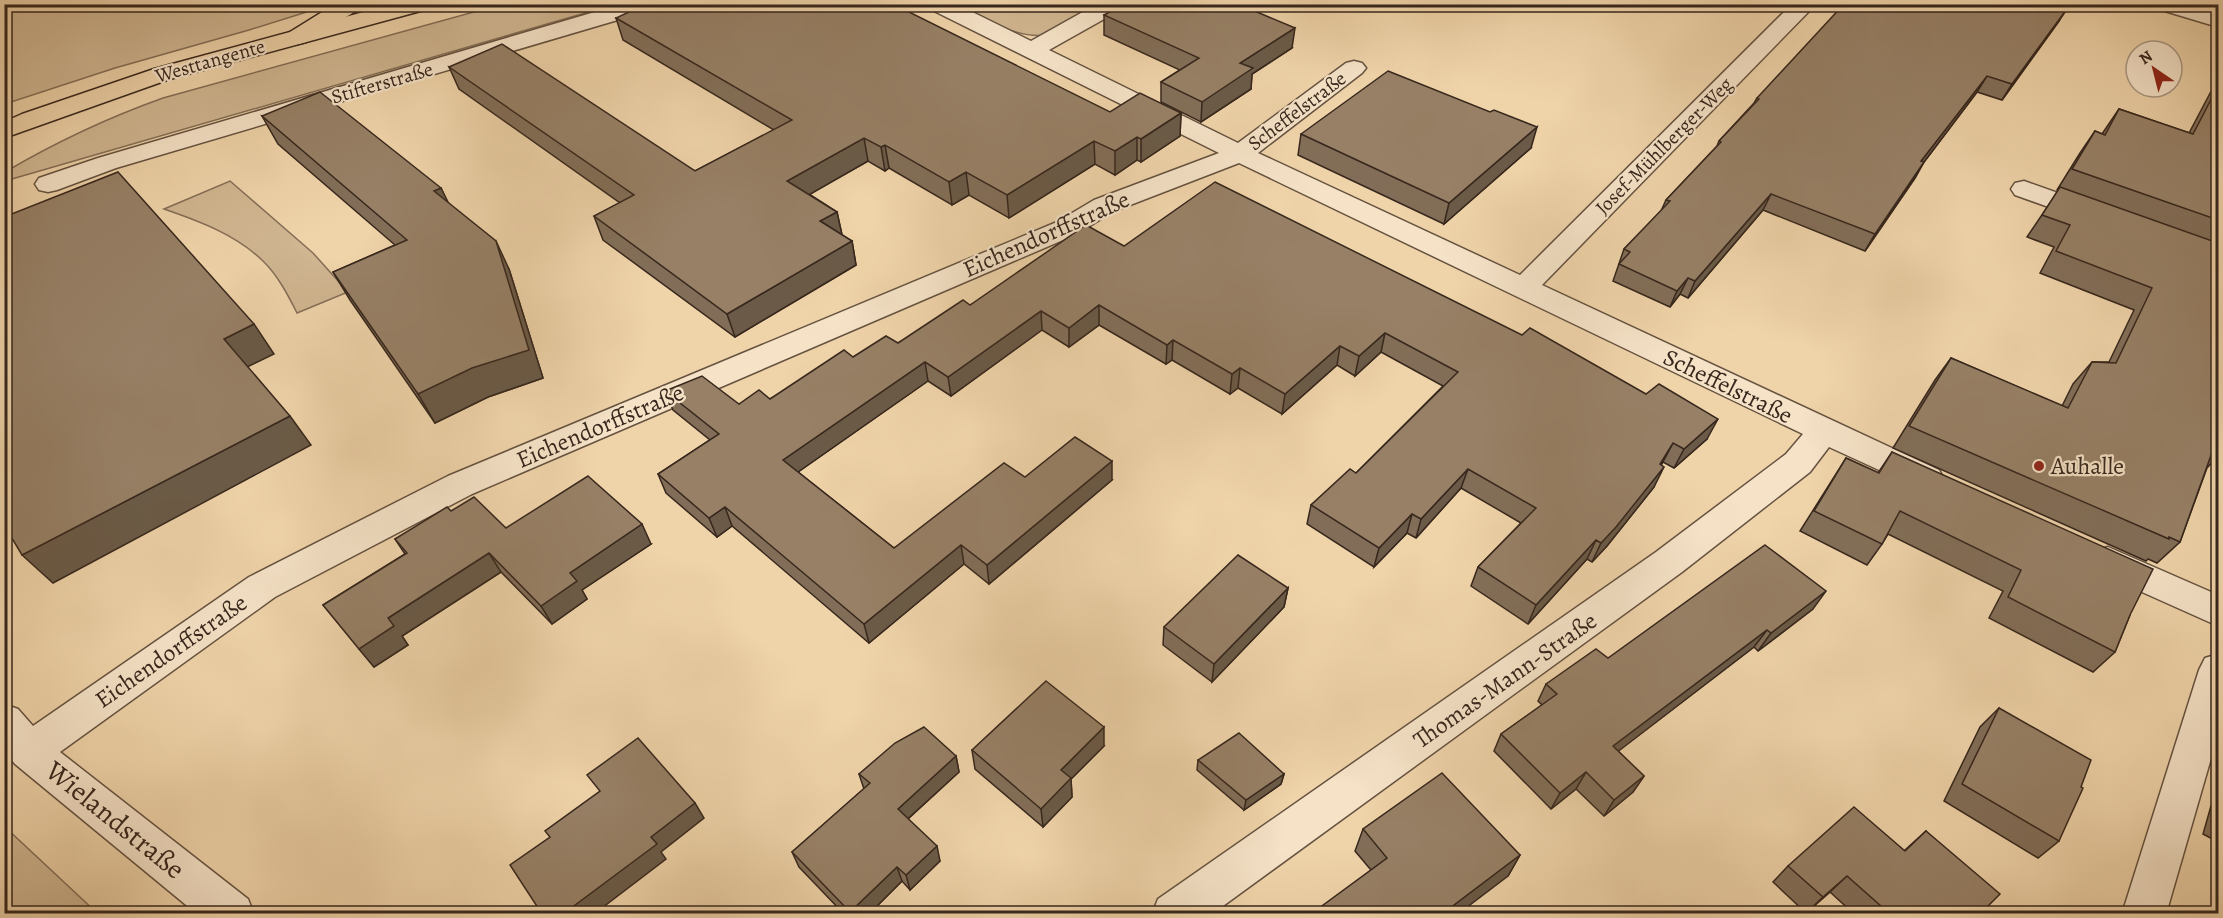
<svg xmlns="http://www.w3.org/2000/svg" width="2223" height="918" viewBox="0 0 2223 918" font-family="Alegreya,serif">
<rect width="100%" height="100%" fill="#efd3a9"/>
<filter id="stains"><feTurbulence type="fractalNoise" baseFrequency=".00333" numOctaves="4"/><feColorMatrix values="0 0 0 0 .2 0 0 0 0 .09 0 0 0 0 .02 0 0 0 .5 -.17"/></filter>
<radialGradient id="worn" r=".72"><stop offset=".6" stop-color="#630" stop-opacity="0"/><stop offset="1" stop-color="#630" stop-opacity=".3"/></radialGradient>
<g fill="#d0b691" stroke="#846e57" stroke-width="1.5">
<path d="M4 5 5 4 329 5 249 30 115 68 5 104Z"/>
<path d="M499 5H613L5 181V172C56 142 107 118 163 98Z"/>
<path d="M958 5H1101L1045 35C1015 39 985 17 958 5Z"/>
<path d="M230 181 313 253 348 292 297 313C288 295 278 276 264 262 237 235 199 221 164 209Z"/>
<path d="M4 827H5L97 913H5Z"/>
</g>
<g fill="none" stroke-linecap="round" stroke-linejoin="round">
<g stroke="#655240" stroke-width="3">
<g id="minor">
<path d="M622 4H658L655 9 116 168 57 190 48 192 39 190 35 184 39 178 98 158Z"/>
<path d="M927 4H956L1031 41 1097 4H1125L1122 9 1049 50 1238 143 1346 63 1354 61 1362 63 1366 68 1362 73 1258 153 1520 275 1792 4H1816L1542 285 1939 470 1944 479 1939 488 1927 492 1829 447 1810 472 1682 572 1212 914H1152L1158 899 1656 552 1786 454 1803 434 1239 163 1112 212 1077 234 472 494 275 597 60 752 248 899 254 914H197L15 764 4 751V704L18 709 33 726 249 577 448 476 1057 222 1094 200 1219 153 930 9Z"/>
<path d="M2155 4H2191L2218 13V27L2158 9Z"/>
<path d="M2024 181 2103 209 2107 215 2103 221 2093 223 2015 195 2011 189 2015 183Z"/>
<path d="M2108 547 2218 595V626L2095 571 2090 561 2095 551Z"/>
<path d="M2218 654V734L2166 914H2122L2199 670 2205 658Z"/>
</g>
</g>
<g stroke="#37271d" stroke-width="3">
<path id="major" d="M393 4H431L428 9 170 79 4 138V122L22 114 154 69Z"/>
</g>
<g stroke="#37271d" stroke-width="3">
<path id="highway" d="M335 4H362L359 9 306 42 298 44 290 42 287 37 290 32Z"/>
</g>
<use href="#minor" fill="#f5e2c7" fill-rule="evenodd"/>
<use href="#major" fill="#efd3a9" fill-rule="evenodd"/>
<use href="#highway" fill="#efd3a9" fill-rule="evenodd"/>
</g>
<g fill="#826e58" stroke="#37271d" stroke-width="1.5">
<path d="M1104 15 1292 48 1252 74 1251 89 1201 122 1161 102V82L1180 70 1104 35Z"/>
<path d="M616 18 1110 112 1181 113 1180 136 1141 162 1137 160 1115 175 1095 164 1009 218 969 195 952 205 889 168 885 171 868 161 809 194 837 212 842 235 852 241 856 265 735 337 603 240 594 216 620 203 459 89 449 67 695 171 774 130 623 40Z"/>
<path d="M2059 21 2002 100 1977 92 1924 162 1915 178 1865 251 1763 210 1688 298 1680 294 1670 307 1613 281 1624 249 1661 211 1666 200 1717 146 1719 141 1754 103 1757 98Z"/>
<path d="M2218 78V456L2207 468 2180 542 2157 563 2148 559 2146 561 1893 448 1935 380 1951 358 2062 406 2073 384 2092 362H2109L2134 310 2040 273 2054 247 2027 237 2058 191 2057 190 2080 153 2095 131 2102 134 2119 109 2189 133Z"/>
<path d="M262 116 441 188 448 203 509 269 543 378 488 397 435 423 350 300 333 272 395 245 278 144Z"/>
<path d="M1301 134 1531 148 1444 224 1298 155Z"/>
<path d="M1124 246 1707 439 1674 468 1663 462 1661 465 1654 487 1607 546 1592 562 1587 559 1528 624 1471 586 1478 567 1521 523 1461 488 1416 538 1407 533 1374 567 1307 524 1311 505 1356 473 1443 386 1381 352 1355 376 1337 365 1282 414 1238 388 1230 394 1172 360 1166 364 1099 325 1069 347 1042 330 951 396 928 381 798 472 894 548 1025 477 1112 480 989 584 964 564 869 643 732 526 717 537 666 493 658 474 710 440 673 410 665 391 739 404 770 399 853 357 898 343 970 305Z"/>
<path d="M1892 452 2130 615 2115 652 2093 672 1989 618 2003 591 1888 534 1882 544 1867 565 1800 531 1846 458 1878 473Z"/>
<path d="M451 511 506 528 651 544 582 590 587 599 552 624 501 572 402 636 408 645 374 667 323 605 405 554 395 539Z"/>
<path d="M1288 588 1284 607 1212 682 1163 645 1164 627Z"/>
<path d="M1813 609 1758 651 1754 647 1618 751 1644 776 1633 792 1604 816 1576 789 1551 809 1494 751 1501 734 1542 705 1538 701 1546 684 1608 658Z"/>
<path d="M1999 708 2059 841 2038 858 1944 801 1980 727Z"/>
<path d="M1104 746 1071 779 1072 797 1043 827 975 769 972 750Z"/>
<path d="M956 756 959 772 908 819 940 861 910 890 902 881 869 914H844L799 867 792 852 864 789 859 774Z"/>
<path d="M1198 760 1284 774 1281 784 1244 810 1197 770Z"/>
<path d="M2218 781V842L2203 834Z"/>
<path d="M1363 829 1520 855 1508 876 1371 870 1355 851Z"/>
<path d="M1926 831 1980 914H1854L1830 892 1806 913 1773 882 1788 866 1905 850Z"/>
</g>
<g fill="#6a5a47" stroke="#37271d" stroke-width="1.5">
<path d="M2069 6 2059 21 2002 100 2012 84Z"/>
<path d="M1295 28 1292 48 1252 74 1251 89 1201 122 1202 102 1240 63Z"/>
<path d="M1987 76 1977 92 1912 178 1921 161Z"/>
<path d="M1181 113 1180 136 1141 162V139Z"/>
<path d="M1537 127 1531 148 1444 224 1449 203Z"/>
<path d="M1137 137V160L1115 175V151Z"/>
<path d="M864 138 868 161 793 204 787 181Z"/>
<path d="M1094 141 1095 164 1009 218 1007 195Z"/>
<path d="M885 145 889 168 885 171 881 147Z"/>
<path d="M1924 162 1915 178 1865 251 1875 234Z"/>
<path d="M966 172 969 195 952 205 949 182Z"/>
<path d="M441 188 455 216 434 191Z"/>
<path d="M1771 194 1763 210 1688 298 1695 281Z"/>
<path d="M837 212 842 235 820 221Z"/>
<path d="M496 241 509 269 543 378 488 397 435 423 418 394Z"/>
<path d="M852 241 856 265 735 337 727 314Z"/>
<path d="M1688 278 1680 294 1670 307 1677 291Z"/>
<path d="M1099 305V325L1069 347V328Z"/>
<path d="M1041 311 1042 330 951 396 948 377Z"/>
<path d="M254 324 274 354 245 368 224 339Z"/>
<path d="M1385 333 1381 352 1355 376 1359 356Z"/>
<path d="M1173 340 1172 360 1166 364 1167 345Z"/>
<path d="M1340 346 1337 365 1282 414 1285 394Z"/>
<path d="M925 362 928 381 788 479 783 460Z"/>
<path d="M1240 368 1238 388 1230 394 1232 374Z"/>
<path d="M290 416 311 445 53 583 22 555Z"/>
<path d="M1718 419 1707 439 1674 468 1684 449Z"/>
<path d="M1673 443 1663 462 1650 483 1660 464Z"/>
<path d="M1112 461V480L989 584 987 565Z"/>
<path d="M1664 467 1654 487 1607 546 1592 562 1601 543Z"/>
<path d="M1468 469 1461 488 1416 538 1421 519Z"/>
<path d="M725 507 732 526 717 537 709 518Z"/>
<path d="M1412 514 1407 533 1374 567 1379 548Z"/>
<path d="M642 524 651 544 582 590 587 599 552 624 541 606 570 573Z"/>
<path d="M1596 540 1587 559 1528 624 1536 605Z"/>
<path d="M961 545 964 564 869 643 864 624Z"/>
<path d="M489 553 501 572 402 636 408 645 374 667 359 649 388 618Z"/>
<path d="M1288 588 1284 607 1212 682 1214 664Z"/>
<path d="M1826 591 1813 609 1758 651 1771 633Z"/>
<path d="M1767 630 1754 647 1603 763 1613 746Z"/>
<path d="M1104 727V746L1071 779 1072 797 1043 827 1041 809 1061 770Z"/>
<path d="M956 756 959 772 902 824 898 809Z"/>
<path d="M1586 772 1576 789 1551 809 1560 793Z"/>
<path d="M1284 774 1281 784 1244 810 1246 800Z"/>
<path d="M1644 776 1633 792 1604 816 1614 800Z"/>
<path d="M695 803 704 818 661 852 666 859 594 914H563L651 837Z"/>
<path d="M937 846 940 861 910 890 906 875Z"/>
<path d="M1520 855 1508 876 1458 914H1442Z"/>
<path d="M897 867 902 881 869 914H851L850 912Z"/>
<path d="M1847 876 1830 892 1806 913 1823 897Z"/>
</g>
<g fill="#978066" stroke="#37271d" stroke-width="1.5">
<path d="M646 4H893L1110 112 1140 93 1181 113 1141 139 1137 137 1115 151 1094 141 1007 195 966 172 949 182 885 145 881 147 864 138 787 181 837 212 820 221 852 241 727 314 594 216 634 195 449 67 502 44 695 171 792 120 616 18Z"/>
<path d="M1124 4H1238L1295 28 1240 63 1253 68 1202 102 1161 82 1199 58 1104 15Z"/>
<path d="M1844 4H2065L2069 6 2012 84 1987 76 1921 161 1924 162 1875 234 1771 194 1695 281 1688 278 1677 291 1619 264 1630 252 1624 249 1670 201 1666 200 1721 142 1719 141 1759 99 1757 98Z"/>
<path d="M1388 71 1490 112 1494 110 1537 127 1449 203 1301 134Z"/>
<path d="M2218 86V220L2072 169 2095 131 2105 135 2119 109 2193 134Z"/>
<path d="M320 92 441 188 434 191 496 241 529 350 472 368 418 394 333 272 407 240 262 116Z"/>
<path d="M118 172 254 324 224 339 290 416 22 555 4 525V217Z"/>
<path d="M1215 182 1522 335 1530 328 1646 394 1659 384 1718 419 1684 449 1673 443 1660 464 1664 467 1616 527 1601 543 1596 540 1536 605 1478 567 1536 508 1468 469 1421 519 1412 514 1379 548 1311 505 1350 469 1356 473 1458 372 1385 333 1359 356 1340 346 1285 394 1240 368 1232 374 1173 340 1167 345 1099 305 1069 328 1041 311 948 377 925 362 783 460 894 548 1004 463 1025 477 1075 437 1112 461 987 565 961 545 864 624 725 507 709 518 658 474 719 434 665 391 702 376 739 404 759 390 770 399 844 350 853 357 886 336 898 343 963 300 970 305 1086 225 1124 246Z"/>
<path d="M2060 187 2218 243V448L2214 447 2180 542 2169 537V539L1909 426 1951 358 2068 408 2092 362 2116 363 2152 288 2056 251 2070 225 2042 215Z"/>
<path d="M1892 452 2153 569 2130 615 2115 652 2008 597 2021 570 1900 511 1882 544 1814 511 1846 458 1879 473Z"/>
<path d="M588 476 642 524 570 573 577 581 541 606 489 553 388 618 394 626 359 649 323 605 407 553 395 539 447 507 451 511 474 497 506 528Z"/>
<path d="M1765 545 1826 591 1771 633 1767 630 1613 746 1644 776 1614 800 1586 772 1560 793 1501 734 1557 694 1546 684 1596 649 1608 658Z"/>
<path d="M1238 555 1288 588 1214 664 1164 627Z"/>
<path d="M1046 681 1104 727 1061 770 1071 778 1041 809 972 750Z"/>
<path d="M1999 708 2091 760 2081 787 2083 788 2059 841 1962 784Z"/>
<path d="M924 727 956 756 898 809 937 846 906 875 897 867 850 912 792 852 870 783 859 774 895 743Z"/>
<path d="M1239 733 1284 774 1246 800 1198 760Z"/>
<path d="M638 738 695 803 651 837 657 844 563 914H542L510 865 550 837 545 831 600 791 587 775Z"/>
<path d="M1442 773 1520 855 1442 914H1311L1387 858 1363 829Z"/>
<path d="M1854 807 1905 851 1926 831 2000 894 1980 914H1890L1847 876 1823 897 1788 866Z"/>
</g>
<circle fill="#8f2418" stroke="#f5e2c7" stroke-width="2" cx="2039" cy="466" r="6"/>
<g text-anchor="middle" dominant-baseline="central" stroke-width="4.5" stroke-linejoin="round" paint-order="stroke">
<g font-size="20" fill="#37271d" stroke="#f5e2c7">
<text transform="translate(210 61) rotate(-16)">Westtangente</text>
<text transform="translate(382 83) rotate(-16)">Stifterstraße</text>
<text transform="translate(1297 111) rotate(-37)">Scheffelstraße</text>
<text transform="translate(1664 146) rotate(-45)">Josef-Mühlberger-Weg</text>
</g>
<g font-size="24" fill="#37271d" stroke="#f5e2c7">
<text transform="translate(1046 234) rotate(-24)">Eichendorffstraße</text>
<text transform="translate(1728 386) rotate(26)">Scheffelstraße</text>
<text transform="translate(600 426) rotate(-23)">Eichendorffstraße</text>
<text transform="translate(171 651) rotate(-35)">Eichendorffstraße</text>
<text transform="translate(1505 680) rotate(-35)">Thomas-Mann-Straße</text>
</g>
<g font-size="24" fill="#37271d" stroke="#f5e2c7" text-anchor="start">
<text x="2051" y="466">Auhalle</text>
</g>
<g font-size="28" fill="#37271d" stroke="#f5e2c7">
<text transform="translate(115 820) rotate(39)">Wielandstraße</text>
</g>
</g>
<rect width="2223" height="918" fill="none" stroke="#efd3a9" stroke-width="24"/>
<rect x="6" y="6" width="2211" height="906" fill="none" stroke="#37271d" stroke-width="3"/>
<rect x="12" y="12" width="2199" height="894" fill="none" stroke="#37271d" stroke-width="1.5"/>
<g transform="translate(2154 69) rotate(325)"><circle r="28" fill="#f5e2c7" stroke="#a99783" stroke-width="1.5"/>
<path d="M0-4.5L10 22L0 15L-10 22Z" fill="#8f2418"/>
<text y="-9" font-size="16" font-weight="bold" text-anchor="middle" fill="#37271d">N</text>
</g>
<rect width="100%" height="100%" filter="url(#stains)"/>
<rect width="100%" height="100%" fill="url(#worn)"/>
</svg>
